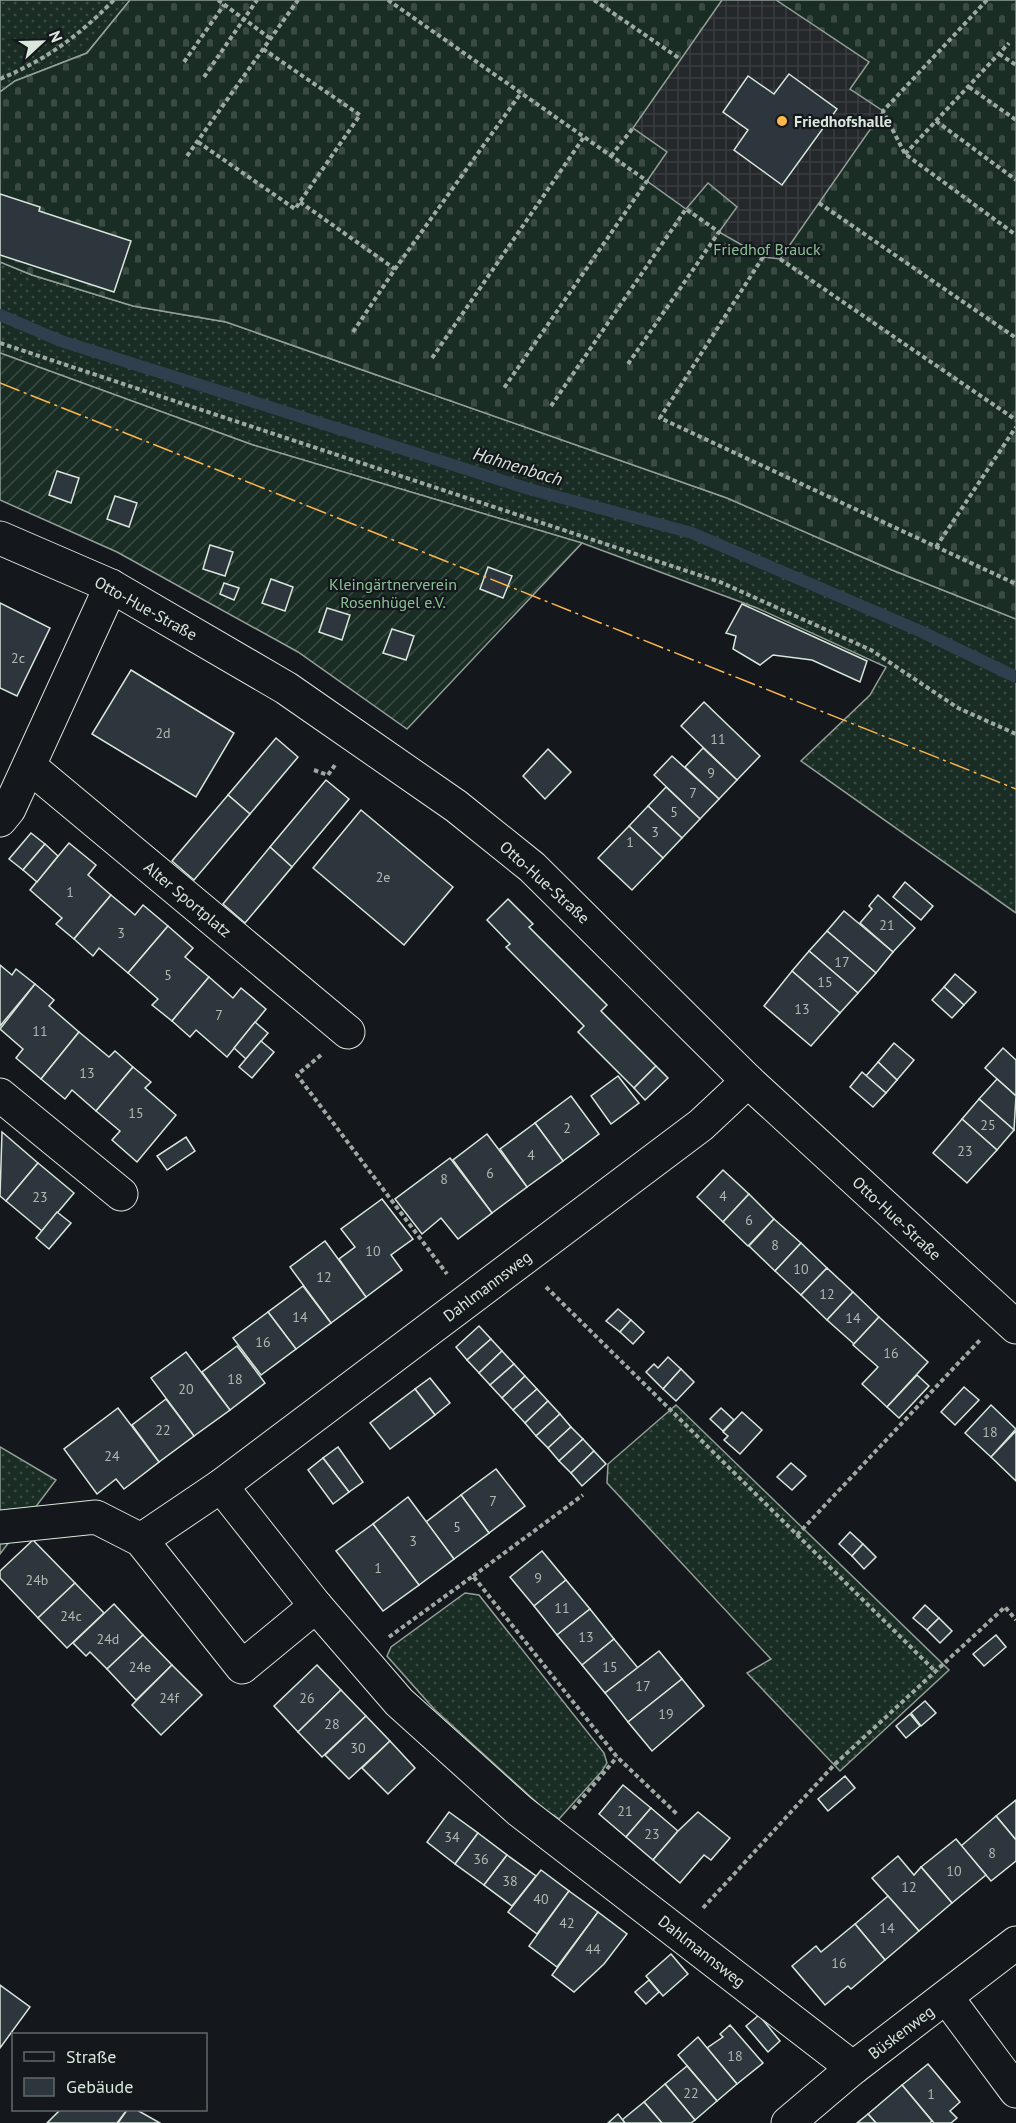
<svg xmlns="http://www.w3.org/2000/svg" width="1016" height="2123" viewBox="0 0 1016 2123" font-family="'PT Sans',sans-serif">
<defs>
<pattern id="grass-dots" width="8" height="8" patternUnits="userSpaceOnUse" patternTransform="scale(1.5)"><rect width="8" height="8" fill="#1a2d24"/><path d="M2 2h.1M6 6h.1" fill="none" stroke="#3b4b43" stroke-width="1.8" stroke-linecap="round"/></pattern>
<pattern id="cemetery-stones" width="16" height="16" patternUnits="userSpaceOnUse" patternTransform="scale(1.5)"><rect width="16" height="16" fill="#1a2d24"/><path d="M2 7V4a2 2 0 0 1 4 0v3zM10 15v-3a2 2 0 0 1 4 0v3z" fill="#3b4b43"/></pattern>
<pattern id="garden-furrows" width="10" height="10" patternUnits="userSpaceOnUse" patternTransform="scale(1.5)"><rect width="10" height="10" fill="#1a2d24"/><path d="M-1 1l2-2M0 10L10 0M9 11l2-2" fill="none" stroke="#3b4b43"/></pattern>
<pattern id="plaza-grid" width="8" height="8" patternUnits="userSpaceOnUse" patternTransform="scale(1.5)"><rect width="8" height="8" fill="#24282b"/><path d="M0 4h8M4 0v8" fill="none" stroke="#393d3f"/></pattern>
</defs>
<rect width="100%" height="100%" fill="#14181c"/>
<g fill="url(#grass-dots)" stroke="#939e99" stroke-width="1.5">
<path d="M0 0H130L87 53 15 81 0 92Z"/>
<path d="M0 262 32 275 133 306 226 322 727 498 892 570 1016 619V913L801 761 870 695 886 667 757 608 582 543 253 445 0 353Z"/>
<path d="M676 1405 949 1670 840 1771 747 1673 771 1659 607 1483 608 1464Z"/>
<path d="M0 1447 56 1480 0 1554Z"/>
<path d="M465 1593 479 1595 604 1753 607 1763 602 1771 559 1819 545 1810 434 1709 387 1656 391 1647Z"/>
</g>
<path fill="url(#cemetery-stones)" stroke="#939e99" stroke-width="1.5" d="M130 0H1016V619L892 570 727 498 226 322 133 306 32 275 0 262V92L15 81 87 53Z"/>
<path fill="url(#garden-furrows)" stroke="#939e99" stroke-width="1.5" d="M0 353 253 445 582 543 407 729 298 652 117 552 0 500Z"/>
<path fill="url(#plaza-grid)" stroke="#939e99" stroke-width="1.5" d="M722 0H776L869 62 850 89 883 111 780 259 763 257 719 232 737 207 708 183 686 209 647 181 667 152 633 128Z"/>
<g fill="none" stroke-linecap="round" stroke-linejoin="round">
<path stroke="#2f3f4d" stroke-width="12" d="M0 315 61 341 529 489 692 533 920 631 1016 677"/>
</g>
<g fill="#2c363c" stroke="#d8e6dc" stroke-width="1.5">
<path d="M789 74 837 109 782 185 734 150 748 130 723 112 748 76 774 94Z"/>
<path d="M0 194 40 207 39 211 131 241 114 292 0 255Z"/>
<path d="M57 471 79 478 71 503 49 495Z"/>
<path d="M115 496 137 503 129 527 107 519Z"/>
<path d="M210 545 233 552 225 576 203 569Z"/>
<path d="M488 567 512 576 503 598 480 589Z"/>
<path d="M271 579 293 587 285 611 262 603Z"/>
<path d="M224 583 239 588 234 600 220 594Z"/>
<path d="M0 603 50 628 17 696 0 688Z"/>
<path d="M742 604 867 661 860 682 812 660 773 655 760 665 733 649 736 636 726 633Z"/>
<path d="M327 608 350 615 342 640 319 632Z"/>
<path d="M392 629 414 636 406 660 383 653Z"/>
<path d="M131 670 234 733 196 797 92 734Z"/>
<path d="M704 702 760 756 737 780 681 726Z"/>
<path d="M276 738 298 757 250 814 228 795Z"/>
<path d="M703 748 737 780 719 799 685 767Z"/>
<path d="M548 749 571 772 545 799 523 776Z"/>
<path d="M672 756 719 799 700 819 654 775Z"/>
<path d="M326 780 349 799 292 867 270 847Z"/>
<path d="M666 787 700 819 682 838 648 806Z"/>
<path d="M228 795 250 814 194 880 172 861Z"/>
<path d="M648 806 682 838 663 858 629 826Z"/>
<path d="M361 810 453 887 404 945 313 868Z"/>
<path d="M629 826 663 858 632 890 598 858Z"/>
<path d="M31 833 45 844 23 870 9 859Z"/>
<path d="M69 843 96 865 88 875 111 895 74 939 56 924 62 918 30 890Z"/>
<path d="M45 844 58 856 37 882 23 870Z"/>
<path d="M270 847 292 867 245 923 223 904Z"/>
<path d="M905 882 933 906 921 920 893 897Z"/>
<path d="M111 895 135 915 143 905 168 926 128 973 99 948 93 956 74 939Z"/>
<path d="M878 895 915 928 893 952 860 923 872 909 869 906Z"/>
<path d="M508 899 533 924 529 927 607 1005 601 1011 656 1066 634 1088 578 1032 584 1026 506 947 510 944 487 920Z"/>
<path d="M844 911 893 952 876 973 827 931Z"/>
<path d="M168 926 193 948 185 957 209 977 172 1021 152 1005 158 999 128 973Z"/>
<path d="M827 931 876 973 858 993 809 951Z"/>
<path d="M809 951 858 993 840 1013 792 971Z"/>
<path d="M0 965 12 975 16 969 35 984 0 1026Z"/>
<path d="M792 971 840 1013 811 1046 764 1006Z"/>
<path d="M955 974 976 992 964 1005 944 987Z"/>
<path d="M209 977 233 998 241 988 266 1009 227 1057 196 1030 190 1037 172 1021Z"/>
<path d="M35 984 54 1000 49 1006 79 1032 41 1079 16 1058 23 1049 0 1029Z"/>
<path d="M944 987 964 1005 952 1018 932 1000Z"/>
<path d="M255 1022 268 1033 246 1059 234 1048Z"/>
<path d="M79 1032 109 1057 115 1051 133 1067 96 1111 72 1090 65 1099 41 1079Z"/>
<path d="M261 1041 274 1052 252 1078 239 1067Z"/>
<path d="M894 1043 914 1060 897 1080 878 1062Z"/>
<path d="M1003 1048 1016 1060V1096L985 1068Z"/>
<path d="M878 1062 897 1080 886 1093 866 1076Z"/>
<path d="M656 1066 668 1078 645 1100 634 1088Z"/>
<path d="M133 1067 151 1082 145 1088 176 1115 137 1162 112 1140 120 1131 96 1111Z"/>
<path d="M862 1072 886 1093 873 1107 850 1087Z"/>
<path d="M618 1076 639 1103 611 1124 591 1096Z"/>
<path d="M997 1079 1016 1096 1014 1130 979 1099Z"/>
<path d="M571 1096 599 1134 563 1161 535 1123Z"/>
<path d="M979 1099 1014 1130 997 1150 962 1119Z"/>
<path d="M962 1119 997 1150 967 1183 933 1153Z"/>
<path d="M535 1123 563 1161 527 1187 500 1149Z"/>
<path d="M2 1132 38 1163 6 1201 0 1196Z"/>
<path d="M487 1134 527 1187 492 1213 453 1160Z"/>
<path d="M186 1137 195 1151 167 1170 157 1156Z"/>
<path d="M450 1158 492 1213 458 1239 441 1218 422 1234 395 1199Z"/>
<path d="M38 1163 74 1193 42 1231 6 1201Z"/>
<path d="M723 1170 749 1194 723 1222 697 1197Z"/>
<path d="M749 1194 774 1219 748 1246 723 1222Z"/>
<path d="M382 1199 413 1239 391 1255 402 1270 366 1297 339 1259 355 1247 341 1229Z"/>
<path d="M57 1212 71 1223 49 1249 36 1238Z"/>
<path d="M774 1219 801 1243 775 1271 749 1246Z"/>
<path d="M325 1241 366 1297 331 1323 290 1267Z"/>
<path d="M801 1243 827 1268 801 1295 775 1271Z"/>
<path d="M827 1268 853 1292 827 1320 801 1295Z"/>
<path d="M303 1286 331 1323 296 1349 268 1312Z"/>
<path d="M853 1292 879 1317 854 1344 827 1320Z"/>
<path d="M618 1309 631 1320 620 1332 606 1321Z"/>
<path d="M268 1312 296 1349 261 1375 233 1338Z"/>
<path d="M879 1317 928 1362 887 1407 862 1384 878 1367 853 1345Z"/>
<path d="M631 1320 644 1332 633 1344 620 1332Z"/>
<path d="M479 1326 491 1339 467 1360 456 1347Z"/>
<path d="M491 1339 502 1351 479 1373 467 1360Z"/>
<path d="M237 1346 265 1383 230 1410 202 1372Z"/>
<path d="M502 1351 514 1364 490 1385 479 1373Z"/>
<path d="M186 1352 230 1410 194 1436 151 1378Z"/>
<path d="M668 1357 681 1369 663 1389 646 1372 654 1364 658 1368Z"/>
<path d="M514 1364 525 1376 502 1398 490 1385Z"/>
<path d="M681 1369 694 1382 676 1401 663 1389Z"/>
<path d="M917 1375 929 1386 899 1418 887 1407Z"/>
<path d="M525 1376 537 1389 513 1410 502 1398Z"/>
<path d="M430 1378 450 1403 435 1415 415 1389Z"/>
<path d="M964 1387 979 1400 955 1425 941 1412Z"/>
<path d="M415 1389 435 1415 390 1449 370 1423Z"/>
<path d="M537 1389 548 1401 525 1423 513 1410Z"/>
<path d="M166 1399 194 1436 159 1462 132 1425Z"/>
<path d="M548 1401 560 1414 536 1436 525 1423Z"/>
<path d="M991 1405 1016 1429 991 1457 965 1433Z"/>
<path d="M118 1408 159 1462 124 1489 116 1479 97 1494 64 1449Z"/>
<path d="M721 1408 734 1420 723 1431 710 1419Z"/>
<path d="M742 1412 762 1430 740 1454 724 1440 728 1436 723 1432Z"/>
<path d="M560 1414 571 1427 548 1448 536 1436Z"/>
<path d="M571 1427 583 1439 559 1461 548 1448Z"/>
<path d="M1016 1431V1481L991 1457Z"/>
<path d="M583 1439 594 1451 571 1473 559 1461Z"/>
<path d="M338 1447 363 1482 349 1492 323 1458Z"/>
<path d="M594 1451 606 1464 582 1486 571 1473Z"/>
<path d="M323 1458 349 1492 333 1504 308 1470Z"/>
<path d="M791 1463 806 1476 792 1490 777 1477Z"/>
<path d="M496 1469 525 1506 489 1533 461 1495Z"/>
<path d="M461 1495 489 1533 454 1559 426 1522Z"/>
<path d="M408 1497 454 1559 419 1585 373 1524Z"/>
<path d="M373 1524 419 1585 383 1611 336 1551Z"/>
<path d="M850 1532 863 1544 852 1556 839 1544Z"/>
<path d="M33 1540 75 1583 38 1618 0 1578V1571Z"/>
<path d="M863 1544 876 1557 864 1569 852 1556Z"/>
<path d="M542 1551 566 1580 534 1606 510 1577Z"/>
<path d="M566 1580 590 1609 557 1635 534 1606Z"/>
<path d="M75 1583 104 1613 67 1648 38 1618Z"/>
<path d="M114 1604 143 1635 107 1669 90 1652 86 1656 73 1643Z"/>
<path d="M925 1605 939 1618 927 1630 913 1618Z"/>
<path d="M590 1609 614 1639 582 1665 557 1635Z"/>
<path d="M939 1618 952 1631 940 1643 927 1630Z"/>
<path d="M143 1635 172 1665 136 1700 107 1669Z"/>
<path d="M996 1635 1006 1647 984 1666 973 1654Z"/>
<path d="M614 1639 638 1668 605 1693 582 1665Z"/>
<path d="M659 1651 682 1679 628 1722 605 1693Z"/>
<path d="M172 1665 202 1695 161 1735 132 1705Z"/>
<path d="M317 1665 341 1690 298 1732 274 1706Z"/>
<path d="M682 1679 704 1706 652 1751 628 1722Z"/>
<path d="M341 1690 366 1716 322 1757 298 1732Z"/>
<path d="M925 1701 936 1713 921 1726 911 1713Z"/>
<path d="M910 1714 920 1726 906 1738 896 1726Z"/>
<path d="M366 1716 390 1741 349 1779 325 1755Z"/>
<path d="M390 1741 415 1768 388 1794 362 1768Z"/>
<path d="M845 1776 855 1788 828 1811 818 1799Z"/>
<path d="M623 1785 651 1808 626 1837 599 1814Z"/>
<path d="M1016 1800V1840L996 1816Z"/>
<path d="M651 1808 678 1831 653 1860 626 1837Z"/>
<path d="M449 1812 478 1833 455 1864 427 1842Z"/>
<path d="M698 1812 730 1838 711 1860 704 1855 680 1883 653 1860 678 1831Z"/>
<path d="M996 1816 1016 1840V1861L991 1881 961 1846Z"/>
<path d="M478 1833 507 1855 484 1885 455 1864Z"/>
<path d="M956 1839 986 1875 952 1903 921 1867Z"/>
<path d="M507 1855 536 1876 512 1906 484 1885Z"/>
<path d="M898 1856 914 1875 921 1867 952 1903 919 1931 872 1878Z"/>
<path d="M541 1870 569 1891 537 1934 508 1912Z"/>
<path d="M569 1891 598 1912 557 1967 529 1946Z"/>
<path d="M888 1896 919 1931 885 1960 855 1924Z"/>
<path d="M598 1912 627 1934 604 1964 574 1992 552 1975Z"/>
<path d="M855 1924 885 1960 851 1989 848 1986 825 2005 792 1966 816 1946 821 1952Z"/>
<path d="M671 1954 688 1974 663 1996 646 1976Z"/>
<path d="M649 1980 659 1992 646 2004 635 1992Z"/>
<path d="M0 1985 30 2007 0 2048Z"/>
<path d="M759 2015 780 2041 768 2052 746 2026Z"/>
<path d="M730 2025 763 2063 737 2084 707 2048 723 2037 720 2034Z"/>
<path d="M698 2037 737 2084 717 2101 678 2055Z"/>
<path d="M928 2064 960 2102 950 2111 957 2118 951 2123H934L902 2085Z"/>
<path d="M687 2066 717 2101 695 2120 665 2084Z"/>
<path d="M665 2084 695 2120 691 2123H662L644 2102Z"/>
<path d="M902 2085 932 2121 930 2123H876L868 2114Z"/>
<path d="M644 2102 662 2123H625L622 2120Z"/>
<path d="M60 2110H127L117 2123H47Z"/>
<path d="M127 2110H137L160 2123H118Z"/>
<path d="M618 2114 625 2123H608Z"/>
<path d="M868 2114 876 2123H857Z"/>
</g>
<g fill="none" stroke-linecap="round" stroke-linejoin="round">
<g stroke="#d8e6dc" stroke-width="35">
<g id="minor">
<path d="M0 538 111 586 286 688 456 806 532 867 748 1081 1016 1327"/>
<path d="M29 766 348 1032"/>
<path d="M0 820 9 809 111 586"/>
<path d="M0 1095 121 1194"/>
<path d="M221 1486 316 1606 399 1702 520 1811 853 2068"/>
<path d="M0 1527 96 1517 141 1540 242 1667 316 1606"/>
<path d="M141 1540 221 1486 701 1125 748 1081"/>
<path d="M947 1998 1016 2091"/>
<path d="M788 2123 853 2068 1016 1943"/>
</g>
</g>
<g stroke="#9da8a2" stroke-width="4" stroke-dasharray="4.5 3" stroke-linecap="butt">
<path d="M218 0 271 39"/>
<path d="M388 0 647 181 504 388"/>
<path d="M594 0 680 59"/>
<path d="M987 0 883 111 905 154 1016 235"/>
<path d="M999 54 1016 65"/>
<path d="M184 62 224 5"/>
<path d="M204 77 257 0"/>
<path d="M0 79C49 58 77 37 114 0"/>
<path d="M969 87 1016 120"/>
<path d="M936 121 1016 180"/>
<path d="M198 142 295 209 360 115 263 49"/>
<path d="M905 154 1009 43"/>
<path d="M187 156 298 0"/>
<path d="M611 156 633 128"/>
<path d="M300 202 395 269"/>
<path d="M819 203 1016 338"/>
<path d="M763 257 660 418 1016 584"/>
<path d="M780 259 1016 420"/>
<path d="M353 332 395 269 521 93"/>
<path d="M0 343 720 582 871 650 958 708 1016 734"/>
<path d="M432 358 584 137"/>
<path d="M551 406 686 209 719 232 628 364"/>
<path d="M936 547 1016 427"/>
<path d="M314 770 328 775 335 765"/>
<path d="M321 1055 297 1075 447 1274"/>
<path d="M546 1287 935 1671"/>
<path d="M797 1535 980 1340"/>
<path d="M473 1576 583 1495"/>
<path d="M389 1637 473 1576 617 1757 678 1815"/>
<path d="M573 1809 617 1757"/>
<path d="M703 1908 834 1765 1005 1607 1016 1620"/>
</g>
<use href="#minor" stroke="#14181c" stroke-width="33"/>
<path stroke="#ffb74d" stroke-width="1.5" stroke-dasharray="21 4.5 3 4.5" stroke-linecap="butt" d="M0 383 1016 789"/>
</g>
<circle fill="#ffb74d" stroke="#14181c" stroke-width="2" cx="782" cy="121" r="6"/>
<g text-anchor="middle" dominant-baseline="central" stroke-width="4.5" stroke-linejoin="round" paint-order="stroke">
<g font-size="14" fill="#adbab4">
<text x="18" y="658">2c</text>
<text x="163" y="733">2d</text>
<text x="718" y="739">11</text>
<text x="711" y="773">9</text>
<text x="693" y="793">7</text>
<text x="674" y="812">5</text>
<text x="655" y="832">3</text>
<text x="630" y="842">1</text>
<text x="383" y="877">2e</text>
<text x="70" y="892">1</text>
<text x="887" y="925">21</text>
<text x="121" y="933">3</text>
<text x="842" y="962">17</text>
<text x="168" y="975">5</text>
<text x="825" y="982">15</text>
<text x="802" y="1009">13</text>
<text x="219" y="1015">7</text>
<text x="40" y="1031">11</text>
<text x="87" y="1073">13</text>
<text x="136" y="1113">15</text>
<text x="988" y="1125">25</text>
<text x="567" y="1128">2</text>
<text x="965" y="1151">23</text>
<text x="531" y="1155">4</text>
<text x="490" y="1173">6</text>
<text x="444" y="1179">8</text>
<text x="723" y="1196">4</text>
<text x="40" y="1197">23</text>
<text x="749" y="1220">6</text>
<text x="775" y="1245">8</text>
<text x="373" y="1251">10</text>
<text x="801" y="1269">10</text>
<text x="324" y="1277">12</text>
<text x="827" y="1294">12</text>
<text x="300" y="1317">14</text>
<text x="853" y="1318">14</text>
<text x="263" y="1342">16</text>
<text x="891" y="1353">16</text>
<text x="235" y="1379">18</text>
<text x="186" y="1389">20</text>
<text x="163" y="1430">22</text>
<text x="990" y="1432">18</text>
<text x="112" y="1456">24</text>
<text x="493" y="1501">7</text>
<text x="457" y="1527">5</text>
<text x="413" y="1541">3</text>
<text x="378" y="1568">1</text>
<text x="538" y="1578">9</text>
<text x="37" y="1580">24b</text>
<text x="562" y="1608">11</text>
<text x="71" y="1616">24c</text>
<text x="586" y="1637">13</text>
<text x="108" y="1639">24d</text>
<text x="140" y="1667">24e</text>
<text x="610" y="1667">15</text>
<text x="643" y="1686">17</text>
<text x="169" y="1698">24f</text>
<text x="307" y="1698">26</text>
<text x="666" y="1714">19</text>
<text x="332" y="1724">28</text>
<text x="358" y="1748">30</text>
<text x="625" y="1811">21</text>
<text x="652" y="1834">23</text>
<text x="452" y="1837">34</text>
<text x="992" y="1853">8</text>
<text x="481" y="1859">36</text>
<text x="954" y="1871">10</text>
<text x="510" y="1881">38</text>
<text x="909" y="1887">12</text>
<text x="541" y="1899">40</text>
<text x="567" y="1923">42</text>
<text x="887" y="1928">14</text>
<text x="593" y="1949">44</text>
<text x="839" y="1963">16</text>
<text x="735" y="2056">18</text>
<text x="691" y="2093">22</text>
<text x="931" y="2094">1</text>
</g>
<g font-size="16" font-weight="bold" fill="#d8e6dc" stroke="#14181c" text-anchor="start">
<text x="794" y="121">Friedhofshalle</text>
</g>
<g font-size="16" fill="#8ac095" stroke="#14181c">
<text x="767" y="249">Friedhof Brauck</text>
<text x="393" y="584">Kleingärtnerverein<tspan x="393" dy="18">Rosenhügel e.V.</tspan></text>
</g>
<g font-size="16" fill="#d8e6dc" stroke="#14181c">
<text transform="translate(146 608) rotate(29)">Otto-Hue-Straße</text>
<text transform="translate(545 882) rotate(42)">Otto-Hue-Straße</text>
<text transform="translate(188 899) rotate(40)">Alter Sportplatz</text>
<text transform="translate(897 1218) rotate(43)">Otto-Hue-Straße</text>
<text transform="translate(487 1286) rotate(-37)">Dahlmannsweg</text>
<text transform="translate(702 1951) rotate(38)">Dahlmannsweg</text>
<text transform="translate(901 2032) rotate(-37)">Büskenweg</text>
</g>
<g font-size="18" font-style="italic" fill="#d8e6dc" stroke="#14181c">
<text transform="translate(518 466) rotate(17)">Hahnenbach</text>
</g>
</g>
<rect x="12" y="2033" width="195" height="78" fill="#14181c" stroke="#626a69" stroke-width="1.5"/>
<rect x="24" y="2052" width="30" height="9" fill="#14181c" stroke="#626a69" stroke-width="1.5"/>
<text x="66" y="2063" font-size="18" fill="#d8e6dc">Straße</text>
<rect x="24" y="2078" width="30" height="18" fill="#2c363c" stroke="#626a69" stroke-width="1.5"/>
<text x="66" y="2093" font-size="18" fill="#d8e6dc">Gebäude</text>
<g transform="translate(42 42) rotate(68)" stroke="#14181c" stroke-width="4.5" paint-order="stroke">
<path d="M0-4.5L10 22L0 15L-10 22Z" fill="#d8e6dc"/>
<text y="-9" font-size="16" font-weight="bold" text-anchor="middle" fill="#d8e6dc">N</text>
</g>
</svg>
